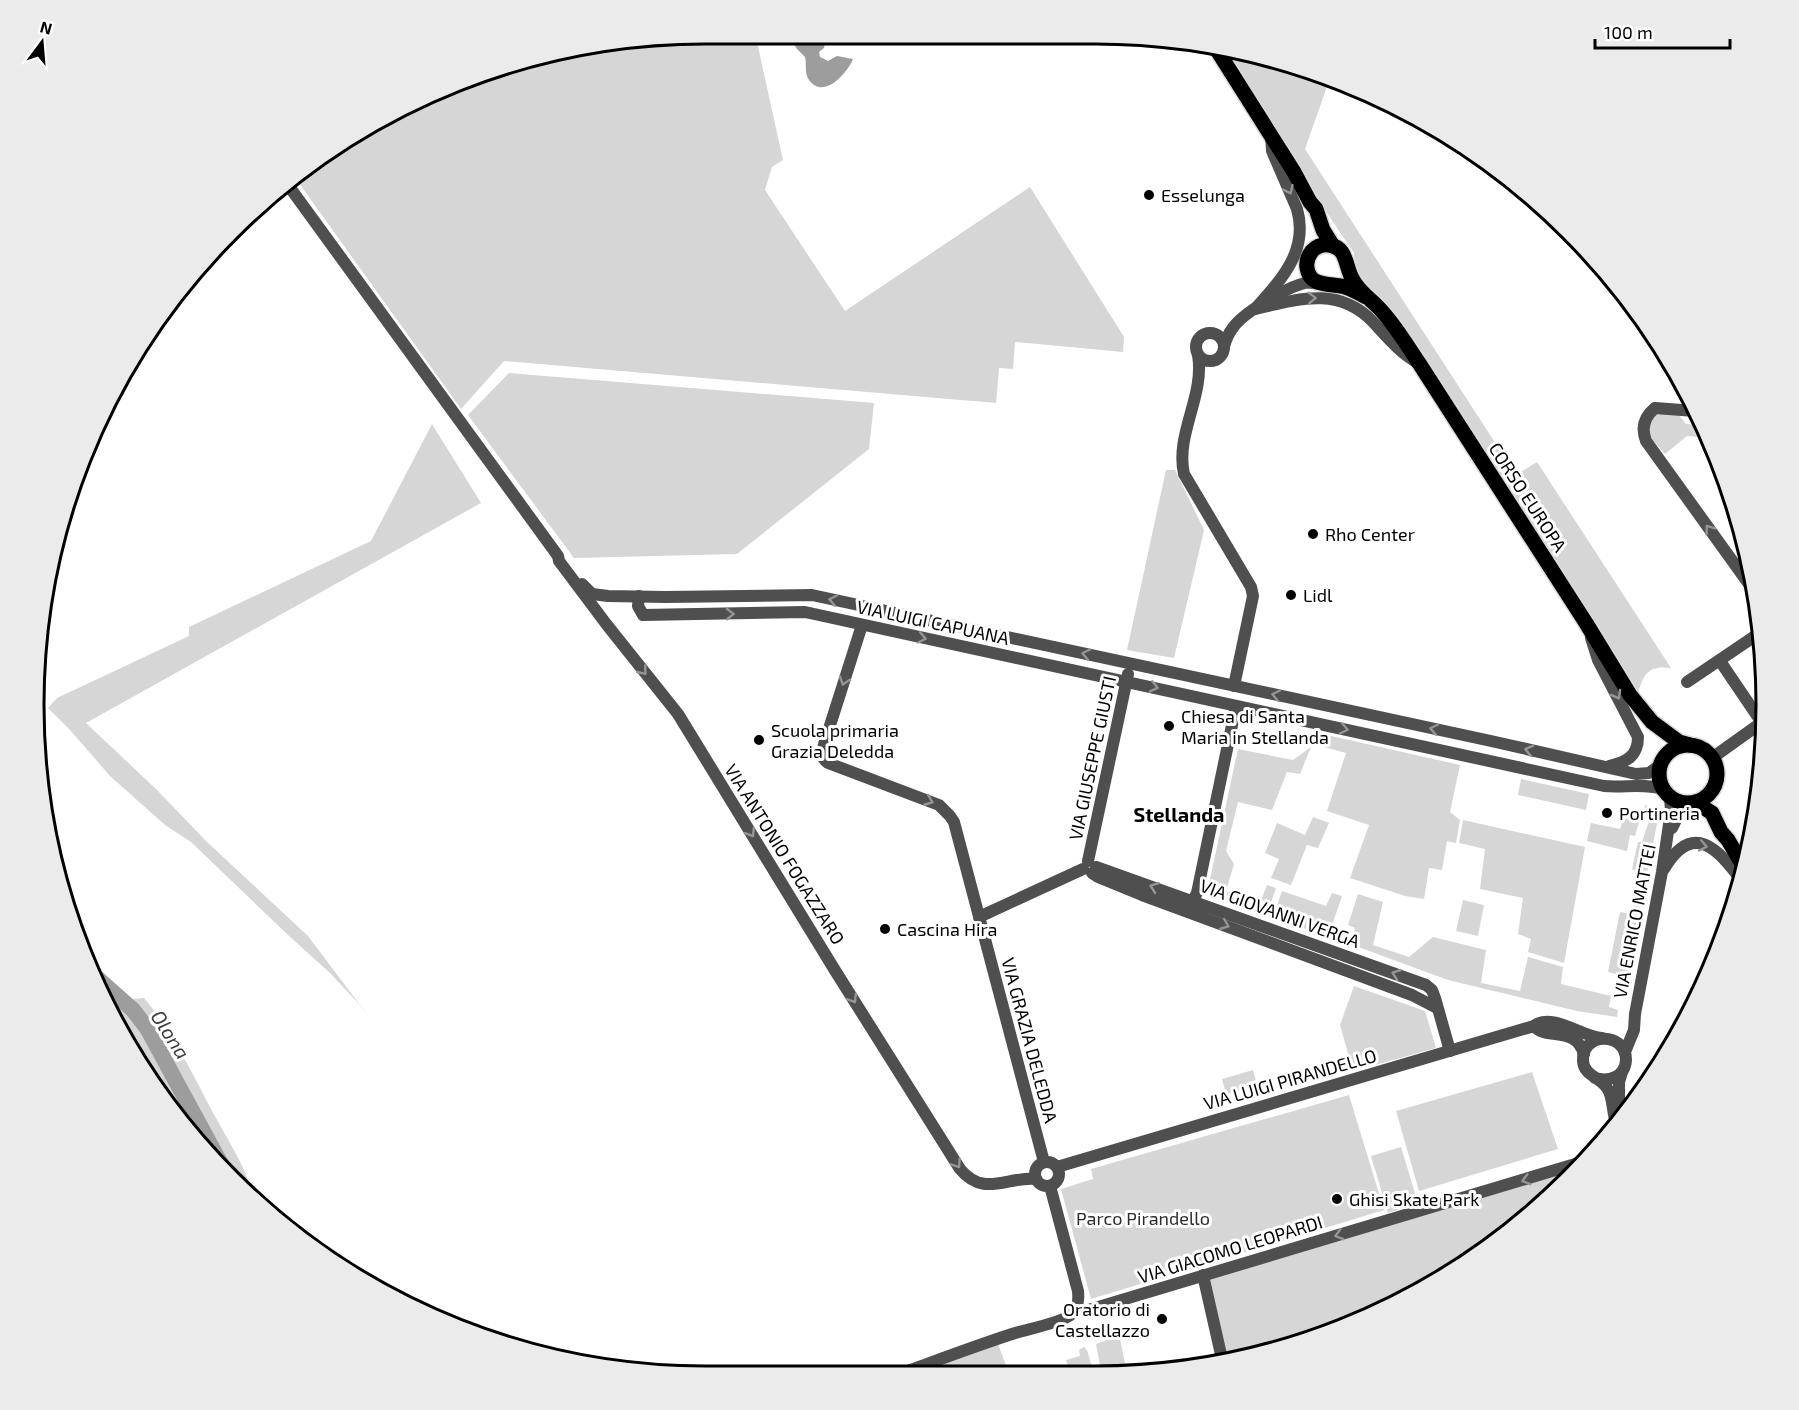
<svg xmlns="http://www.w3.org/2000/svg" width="1799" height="1410" viewBox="0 0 1799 1410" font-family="'Exo 2',sans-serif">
<rect width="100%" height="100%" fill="#fff"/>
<g fill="#d6d6d6">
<path d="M705 33H755L783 160 772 167 765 190 845 311 1030 187 1124 337 1123 352 1015 342 1013 369 999 368 996 403 504 361 461 409 296 179 369 123 531 56Z"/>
<path d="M1227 52 1310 69 1330 78 1305 149 1516 475 1537 462 1671 668C1649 665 1644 673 1638 693L1403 330 1360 282 1355 269 1354 253 1308 185Z"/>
<path d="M509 373 874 403 869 449 737 554 574 558 468 415Z"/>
<path d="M1657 412 1678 414 1686 424 1701 425 1708 440 1707 438 1687 436 1665 454 1650 437V420Z"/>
<path d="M432 424 481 503 86 723 156 789 207 842 308 936 369 1017 358 1003 330 973 288 935 191 842 165 825 110 776 70 730 48 708 57 698 189 636V627L371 541Z"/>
<path d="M1166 470H1175L1204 530 1174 658 1127 650Z"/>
<path d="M1327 735 1460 765 1450 812 1460 820 1456 843 1447 841 1442 870 1429 868 1424 899 1405 896 1350 878 1369 825 1327 811 1346 753 1324 747Z"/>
<path d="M1311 747 1300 774 1287 772 1272 810 1238 802 1226 851 1234 864 1226 891 1260 903 1267 885 1276 888 1267 915 1207 893 1238 749 1293 760Z"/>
<path d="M1521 779 1589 794 1586 810 1518 795Z"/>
<path d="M1645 805 1660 809 1626 977 1608 972 1620 912 1632 914 1640 874 1632 869 1638 842H1642L1651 815 1644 812Z"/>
<path d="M1313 817 1329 823 1318 848 1307 845 1291 885 1271 878 1279 859 1265 853 1277 823 1305 835Z"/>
<path d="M1624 818 1639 822 1635 836 1630 835 1627 851 1587 841 1591 823 1620 829Z"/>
<path d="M1463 820 1585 847 1564 963 1528 952 1531 939 1518 934 1523 898 1480 889 1485 849 1459 843Z"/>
<path d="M1282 891 1326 906 1332 893 1342 896 1328 937 1273 917Z"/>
<path d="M1358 894 1383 902 1373 945 1409 957 1433 937 1486 950 1481 983 1520 991 1528 957 1563 967 1561 984 1611 996 1609 1007 1618 1010 1617 1017 1577 1011 1448 980 1350 944 1355 928 1348 925Z"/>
<path d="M1463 900 1484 905 1478 936 1456 931Z"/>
<path d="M1354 986 1425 1011 1436 1048 1353 1071 1340 1025Z"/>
<path d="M104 996 108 1001 144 998C172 1031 191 1071 211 1109 227 1139 247 1168 255 1201L236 1185 226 1167 216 1160V1162L123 1041Z"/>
<path d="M1253 1070 1257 1085 1226 1094 1222 1079Z"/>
<path d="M1532 1072 1558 1149 1419 1191 1396 1111Z"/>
<path d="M1349 1095 1384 1210 1091 1299 1061 1189 1093 1179 1091 1169Z"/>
<path d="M1401 1147 1418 1203 1388 1213 1371 1156Z"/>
<path d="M1576 1168 1537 1210 1430 1287 1310 1341 1227 1358 1210 1279Z"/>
<path d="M1116 1337 1120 1339 1125 1363 1124 1365 1102 1369 1100 1366 1096 1344Z"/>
<path d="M998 1344 1010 1376H908Z"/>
<path d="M1084 1347 1087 1350 1093 1370 1071 1376 1066 1360 1080 1356 1079 1350Z"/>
</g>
<path fill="#9d9d9d" d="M787 33H827L824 48 819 52 820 57 828 61 837 56 853 59C847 74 823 100 809 80 804 73 807 65 805 57L797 49Z"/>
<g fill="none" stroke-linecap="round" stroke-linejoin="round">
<path stroke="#9d9d9d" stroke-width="3" d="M177 1112 198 1121"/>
<path stroke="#9d9d9d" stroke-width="16" d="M97 978 133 1010 147 1028 228 1177"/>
<g stroke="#dbdbdb" stroke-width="18">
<g id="major">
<path d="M1217 50 1294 172 1310 202 1316 209 1323 230 1333 246"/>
<path d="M1366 297C1359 293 1352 289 1345 287 1331 283 1310 288 1307 268 1306 262 1308 256 1312 251 1316 247 1322 244 1329 245 1348 247 1345 268 1353 280 1359 291 1369 298 1378 307 1394 323 1406 344 1419 363L1586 623 1630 695 1652 722 1679 742 1690 745"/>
<circle cx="1688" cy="774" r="29"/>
<path d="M1695 802 1712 813 1721 832 1728 840 1745 869"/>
</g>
</g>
<g stroke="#4f4f4f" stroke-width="12">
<path d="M288 185 558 556 559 561 607 625 678 714 836 972 960 1169C984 1198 1007 1176 1036 1179"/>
<path d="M1255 309C1281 280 1309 251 1297 209L1272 151 1271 135"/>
<path d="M1255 309C1298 299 1339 286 1373 322 1387 337 1400 353 1418 363"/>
<circle cx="1210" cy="347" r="14"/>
<path d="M1224 346C1226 340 1228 334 1232 329 1242 313 1287 287 1305 283 1310 282 1315 283 1320 284"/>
<path d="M1198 355C1205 396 1175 434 1184 474L1251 587 1253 596 1234 686"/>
<path d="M1695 411 1655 408C1644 417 1641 428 1646 441L1754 591"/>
<path d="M582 584 592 594 608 596 666 597 812 595 1491 741 1636 774 1649 773 1660 765"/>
<path d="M639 596 638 606 643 615 805 612 1604 786C1624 788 1643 783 1663 789"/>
<path d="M862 625 826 738C823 748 819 757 828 763L939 805 950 816 954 822 1044 1162"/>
<path d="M1591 638 1598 660 1638 737C1638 756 1627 762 1609 766"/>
<path d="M1720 661 1764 726"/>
<path d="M1687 682 1761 632"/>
<path d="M1712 758 1761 723"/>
<path d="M1672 828 1681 810 1689 803"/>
<path d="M1088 861 1128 674"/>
<path d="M1096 867 1426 985 1432 990 1435 998 1450 1051"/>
<path d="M1664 869C1693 820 1718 849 1742 881"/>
<path d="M1092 873 1098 877 1142 895 1412 995 1437 1008"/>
<path d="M1190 906 1197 893 1236 706"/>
<path d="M979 917 1083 869"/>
<path d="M1534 1026C1547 1041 1575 1025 1584 1054"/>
<path d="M1625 1052 1634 1030 1635 1014 1662 872 1671 811 1670 797"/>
<path d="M1595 1078C1609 1082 1625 1077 1626 1060 1626 1031 1581 1032 1583 1061 1584 1076 1600 1077 1607 1088 1613 1096 1612 1109 1615 1119"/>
<path d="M1613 1129 1619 1106V1082L1622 1072"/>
<circle cx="1047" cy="1174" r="12"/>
<path d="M1057 1167 1534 1026C1552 1012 1582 1037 1602 1038"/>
<path d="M1203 1275 1222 1359"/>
<path d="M1076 1309 1085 1311 1582 1162"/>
<path d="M894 1376C933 1362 972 1347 1012 1334 1028 1329 1056 1324 1069 1316 1078 1310 1079 1301 1078 1291L1050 1186"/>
</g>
<use href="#major" stroke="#000" stroke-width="15"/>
</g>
<defs><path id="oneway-chevron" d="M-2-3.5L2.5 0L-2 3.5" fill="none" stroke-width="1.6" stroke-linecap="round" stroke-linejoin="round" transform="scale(1.5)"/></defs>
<g stroke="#959595">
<use href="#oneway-chevron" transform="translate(1289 190) rotate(65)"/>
<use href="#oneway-chevron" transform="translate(1312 298) rotate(-2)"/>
<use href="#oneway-chevron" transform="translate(1709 529) rotate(-126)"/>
<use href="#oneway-chevron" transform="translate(833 600) rotate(-168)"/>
<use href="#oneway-chevron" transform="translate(730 614) rotate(-1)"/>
<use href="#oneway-chevron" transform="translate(922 638) rotate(12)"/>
<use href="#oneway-chevron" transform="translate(1086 654) rotate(-168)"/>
<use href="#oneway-chevron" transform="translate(643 671) rotate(51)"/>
<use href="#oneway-chevron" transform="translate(844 681) rotate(108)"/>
<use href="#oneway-chevron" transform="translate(1154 687) rotate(13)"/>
<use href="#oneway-chevron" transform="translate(1276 695) rotate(-168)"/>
<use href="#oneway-chevron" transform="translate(1617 695) rotate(61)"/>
<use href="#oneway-chevron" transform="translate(1344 729) rotate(12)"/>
<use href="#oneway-chevron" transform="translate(1434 729) rotate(-168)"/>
<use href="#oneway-chevron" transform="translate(1529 750) rotate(-167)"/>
<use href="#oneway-chevron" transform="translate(929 801) rotate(22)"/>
<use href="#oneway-chevron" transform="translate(751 833) rotate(58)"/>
<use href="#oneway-chevron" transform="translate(1703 846) rotate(12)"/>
<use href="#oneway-chevron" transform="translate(1154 887) rotate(-160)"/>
<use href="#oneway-chevron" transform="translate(1225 925) rotate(22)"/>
<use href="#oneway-chevron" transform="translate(1396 974) rotate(-160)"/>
<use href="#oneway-chevron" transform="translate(853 999) rotate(58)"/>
<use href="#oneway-chevron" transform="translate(957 1164) rotate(56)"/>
<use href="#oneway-chevron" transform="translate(1526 1180) rotate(164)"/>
<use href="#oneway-chevron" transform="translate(1339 1235) rotate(164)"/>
</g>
<g fill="#000" stroke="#fff" stroke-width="2">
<circle cx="1149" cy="195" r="6"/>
<circle cx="1313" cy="534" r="6"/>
<circle cx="1291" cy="595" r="6"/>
<circle cx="1169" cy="726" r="6"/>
<circle cx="759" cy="740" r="6"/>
<circle cx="1607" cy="813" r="6"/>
<circle cx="885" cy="929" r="6"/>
<circle cx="1337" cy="1199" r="6"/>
<circle cx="1162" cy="1319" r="6"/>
</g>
<g text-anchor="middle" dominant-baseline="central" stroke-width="6" stroke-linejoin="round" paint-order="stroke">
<g font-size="18" fill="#000" stroke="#fff" text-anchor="start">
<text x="1161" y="195">Esselunga</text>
<text x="1325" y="534">Rho Center</text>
<text x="1303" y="595">Lidl</text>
<text x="1181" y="716">Chiesa di Santa<tspan x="1181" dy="21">Maria in Stellanda</tspan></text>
<text x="771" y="730">Scuola primaria<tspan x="771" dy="21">Grazia Deledda</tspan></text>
<text x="1619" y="813">Portineria</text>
<text x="897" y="929">Cascina Hira</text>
<text x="1349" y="1199">Ghisi Skate Park</text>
<text x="1150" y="1309" text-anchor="end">Oratorio di<tspan x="1150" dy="21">Castellazzo</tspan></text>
</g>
<g font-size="18" fill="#000" stroke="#fff">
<text transform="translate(1528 497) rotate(57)">CORSO EUROPA</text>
<text transform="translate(933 622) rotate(12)">VIA LUIGI CAPUANA</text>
<text transform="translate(1092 758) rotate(-78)">VIA GIUSEPPE GIUSTI</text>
<text transform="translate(785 854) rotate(58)">VIA ANTONIO FOGAZZARO</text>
<text transform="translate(1280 913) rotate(20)">VIA GIOVANNI VERGA</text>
<text transform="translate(1634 921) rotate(-79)">VIA ENRICO MATTEI</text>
<text transform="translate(1030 1040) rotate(75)">VIA GRAZIA DELEDDA</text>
<text transform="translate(1290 1079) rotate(-16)">VIA LUIGI PIRANDELLO</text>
<text transform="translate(1230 1249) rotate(-17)">VIA GIACOMO LEOPARDI</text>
</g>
<g font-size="18" fill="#2d2d2d" stroke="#fff">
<text x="1143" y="1218">Parco Pirandello</text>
</g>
<g font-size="20" font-weight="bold" fill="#000" stroke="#fff">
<text x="1179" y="814">Stellanda</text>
</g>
<g font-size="20" font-style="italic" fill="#3e3e3e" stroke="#fff">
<text transform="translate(171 1034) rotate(57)">Olona</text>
</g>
</g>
<path d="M0 0H1799V1410H0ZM705 44H1095A661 661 0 0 1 1756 705V705A661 661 0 0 1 1095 1366H705A661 661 0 0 1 44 705V705A661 661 0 0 1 705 44Z" fill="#ebebeb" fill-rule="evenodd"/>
<path fill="none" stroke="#000" stroke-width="3" d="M705 44H1095A661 661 0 0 1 1756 705V705A661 661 0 0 1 1095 1366H705A661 661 0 0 1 44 705V705A661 661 0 0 1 705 44Z"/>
<g transform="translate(42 42) rotate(16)" stroke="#ffffff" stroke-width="4.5" paint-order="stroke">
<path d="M0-4.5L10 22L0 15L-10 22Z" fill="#000000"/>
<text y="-9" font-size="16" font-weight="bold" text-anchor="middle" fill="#000000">N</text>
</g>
<path d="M1595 39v9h135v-9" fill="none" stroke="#000000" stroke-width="3"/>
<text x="1604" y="39" font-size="18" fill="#000000" stroke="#ffffff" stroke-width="4.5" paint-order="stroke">100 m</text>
</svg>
